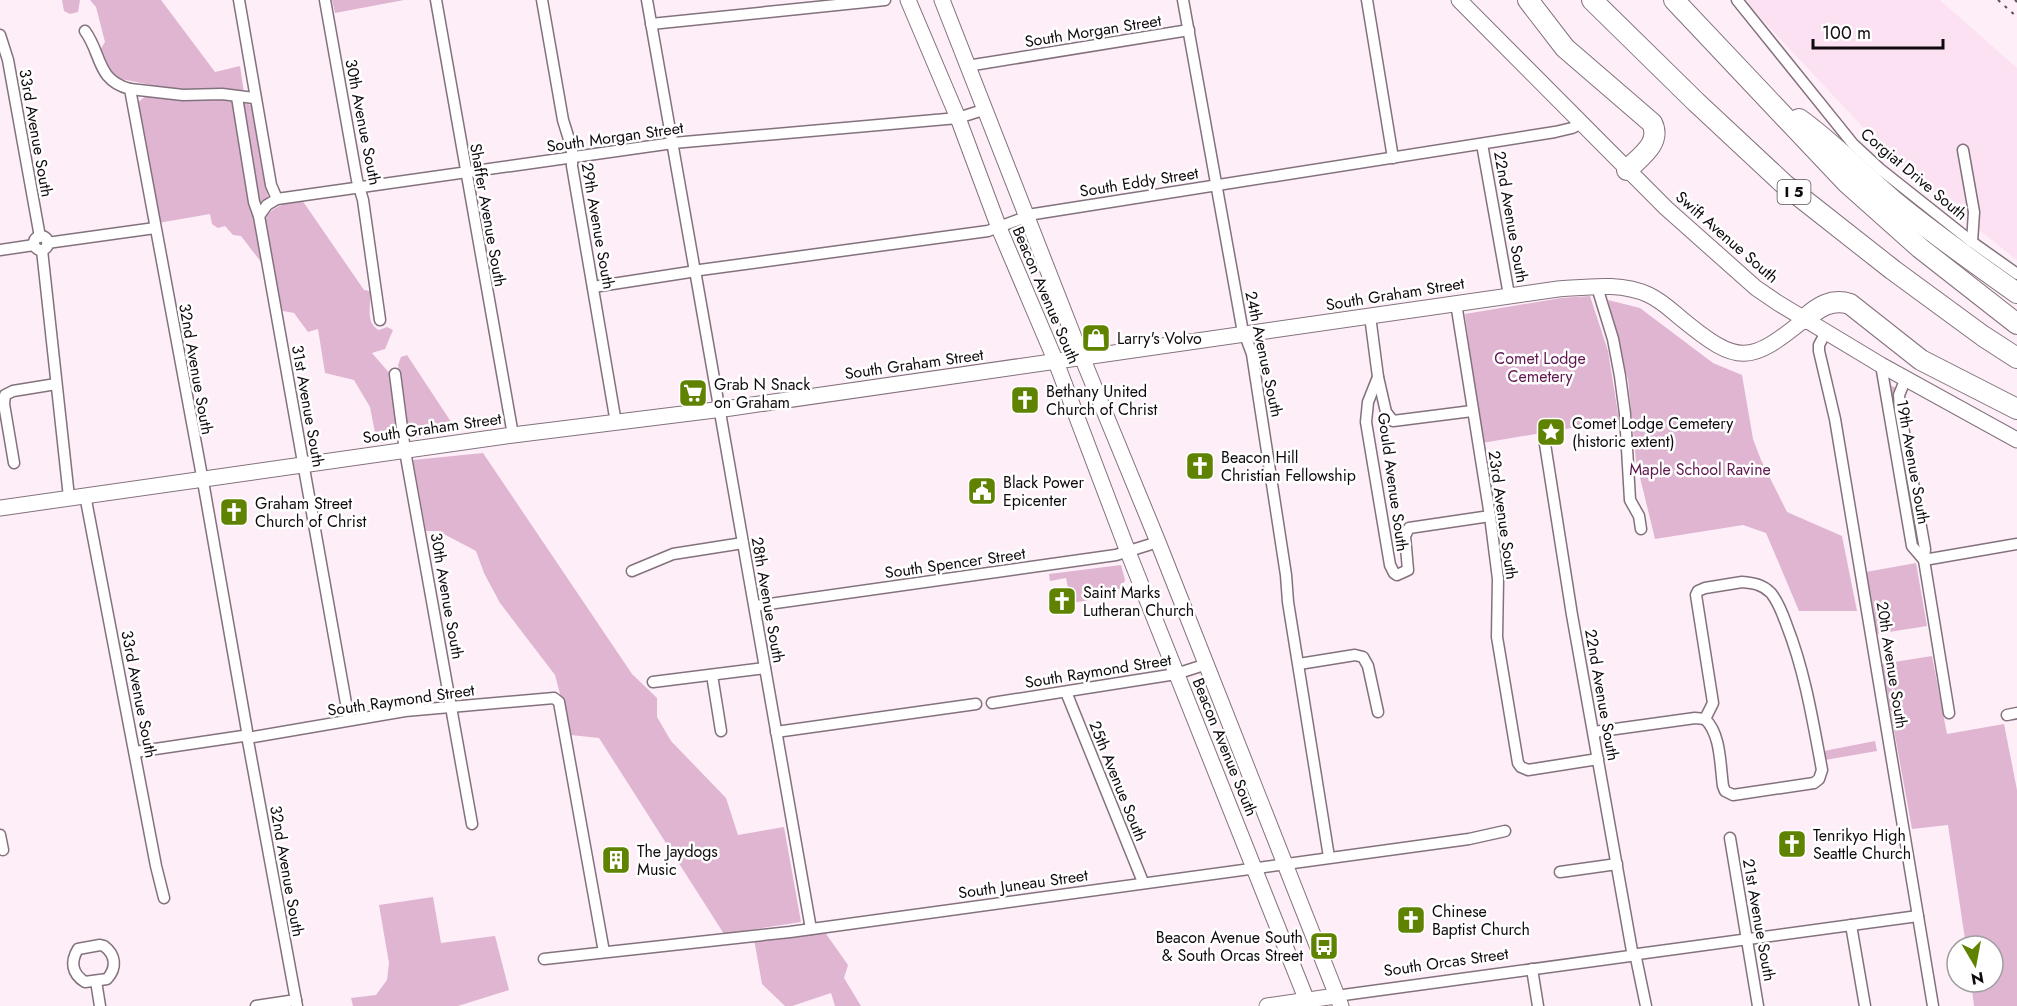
<svg xmlns="http://www.w3.org/2000/svg" width="2017" height="1006" viewBox="0 0 2017 1006" font-family="Jost,sans-serif">
<rect width="100%" height="100%" fill="#feeef8"/>
<path fill="#fce1f2" d="M1744 0H1940L2017 68V260L1901 168Z"/>
<g fill="#dfb5d1">
<path d="M62 0H80L78 12 70 14 64 11Z"/>
<path d="M90 0H161L215 72 240 66 244 93 171 89 116 78 108 69 100 50 105 42 96 7Z"/>
<path d="M332 0H404L335 13Z"/>
<path d="M147 95 226 99 233 102 261 262 241 236 233 235 225 226 218 228 212 224 210 214 158 223 137 103Z"/>
<path d="M241 102 251 105 268 197 263 202 258 201Z"/>
<path d="M302 200 364 290 370 291C372 305 364 322 379 330L387 327 393 330 385 349 372 353 391 375 398 440 377 443 370 407 354 380 325 373 318 329 308 332 294 313 278 310 263 221C273 206 284 203 302 200Z"/>
<path d="M1590 296 1608 351 1619 420 1482 443 1465 314 1561 298Z"/>
<path d="M1608 300 1640 308 1713 363 1742 375 1753 439 1761 460 1787 512 1842 536 1857 611H1799L1766 533 1743 525 1655 539 1636 461 1628 380Z"/>
<path d="M407 355 457 431 410 439 398 365 401 357Z"/>
<path d="M1888 384 1896 388 1895 395 1921 548H1917Z"/>
<path d="M483 453 632 674 657 698V717L671 741 726 798 738 835 784 827 801 922 724 934 599 738 571 735 555 675 500 603 484 573 476 551 438 531H426L413 460Z"/>
<path d="M1916 563 1927 626 1876 634 1866 572Z"/>
<path d="M1121 565 1125 580 1123 586 1119 589 1112 588 1096 599 1071 603 1066 578 1050 581 1049 574Z"/>
<path d="M1932 656 1947 734 2004 724 2017 790V1006H1974L1971 982H1993V946H1966L1948 825 1912 829 1882 664Z"/>
<path d="M1875 741 1877 751 1825 760 1824 751Z"/>
<path d="M433 897 441 943 495 936 509 990 458 1006H353L351 998 376 995 387 980 389 963 379 905Z"/>
<path d="M824 931 848 965 844 978 861 1006H835L831 993 792 1006H785L762 984 754 939Z"/>
</g>
<g fill="none" stroke-linecap="round" stroke-linejoin="round">
<g stroke="#83727d" stroke-width="13">
<g id="street">
<path d="M239 0 271 185 277 199"/>
<path d="M325 0 357 180 363 200 380 320"/>
<path d="M436 0 513 435"/>
<path d="M542 0 563 120 572 149V166L616 423"/>
<path d="M647 0 694 266"/>
<path d="M1183 0 1242 327 1252 354 1286 575 1288 602 1329 857"/>
<path d="M1367 0 1393 158"/>
<path d="M1737 0 1853 144 1880 169 1972 242 2017 274"/>
<path d="M651 24 885 0"/>
<path d="M85 31C102 54 96 80 130 89L204 487 247 731"/>
<path d="M0 35 8 60 40 237"/>
<path d="M967 66 1189 30"/>
<path d="M130 89 183 95 222 94 254 98"/>
<path d="M237 97 254 202 259 216 349 720"/>
<path d="M1482 144 1509 295"/>
<path d="M1963 150 1974 212 1972 242"/>
<path d="M259 216 267 205 277 199 673 143 958 118 983 110"/>
<circle cx="41" cy="243" r="7"/>
<path d="M47 243 155 228"/>
<path d="M0 250 34 245"/>
<path d="M42 250 69 497"/>
<path d="M700 270 988 231 1034 214 1555 132 1572 128 1582 123"/>
<path d="M696 276 811 929"/>
<path d="M593 287 690 272"/>
<path d="M1597 287 1613 339 1620 376 1625 414 1630 500 1639 516 1641 529"/>
<path d="M1456 303 1490 516 1498 579 1497 637 1518 763 1521 767 1528 770 1598 759"/>
<path d="M1370 316 1378 377 1368 402 1366 422 1390 565 1394 573 1397 575 1408 570 1405 536 1409 528 1490 516"/>
<path d="M1826 332 1819 345V351L1835 419 1933 1006"/>
<path d="M1881 365 1912 546 1924 560"/>
<path d="M395 374 405 451 472 824"/>
<path d="M1378 377 1386 412 1393 421 1472 411"/>
<path d="M1906 378 1899 395 1900 410 1925 549 1924 560 1949 713"/>
<path d="M1545 444 1572 615 1632 951"/>
<path d="M14 463 4 404 5 395 13 391 56 384"/>
<path d="M85 495 156 866 164 898"/>
<path d="M1924 560 2017 544"/>
<path d="M632 571 673 554 743 543"/>
<path d="M1742 582C1753 583 1762 584 1771 593 1779 603 1783 615 1787 626 1805 672 1813 722 1822 770L1819 779 1814 783 1733 795 1725 791 1723 786C1720 765 1721 734 1705 719L1713 703 1696 595 1698 591 1705 588Z"/>
<path d="M755 606 1116 555 1158 542"/>
<path d="M1299 664 1355 655 1363 657 1368 666 1378 712"/>
<path d="M712 675 721 731"/>
<path d="M653 682 765 668"/>
<path d="M1066 692 1143 882"/>
<path d="M992 703 1176 674 1207 664"/>
<path d="M2007 715 2017 713"/>
<path d="M776 732 976 704"/>
<path d="M1594 732 1695 718 1705 719"/>
<path d="M253 737 405 711 554 698 559 702 604 952"/>
<path d="M248 741 297 1006"/>
<path d="M135 752 243 736"/>
<path d="M0 835 3 850"/>
<path d="M1730 838 1758 1006"/>
<path d="M1560 872 1617 864"/>
<path d="M1851 925 1865 1006"/>
<path d="M100 945 104 946C116 955 117 968 107 979L85 982C72 974 70 962 78 949Z"/>
<path d="M1638 954 1918 916"/>
<path d="M1636 958 1646 1006"/>
<path d="M544 959 790 932 1469 839 1505 831"/>
<path d="M1532 969 1538 1006"/>
<path d="M96 981 100 1006"/>
<path d="M1336 996 1630 956"/>
<path d="M256 1006 296 1000"/>
</g>
</g>
<g stroke="#83727d" stroke-width="17">
<g id="secondary">
<path d="M908 0 958 118 999 228 1056 362 1128 552 1309 1006"/>
<path d="M942 0 1077 345 1158 542 1341 1006"/>
<path d="M1459 0 1666 208 1756 288 1778 303 1881 365 2017 440"/>
<path d="M0 508 513 435 731 408 1558 289C1589 287 1621 282 1649 295 1662 301 1672 311 1683 320 1738 365 1750 364 1805 319"/>
<path d="M1267 1006 1336 996"/>
</g>
</g>
<g stroke="#83727d" stroke-width="22">
<g id="highway">
<path d="M1528 0 1565 48 1652 123C1662 143 1640 157 1627 170"/>
<path d="M1592 0 1696 102 1785 185 1893 270 1983 336 2017 358"/>
<path d="M1674 0 1846 182 1920 248 2017 324"/>
<path d="M1799 119C1834 144 1863 175 1896 203 1935 235 1976 264 2017 293"/>
<path d="M1805 319C1818 307 1832 298 1850 304L1921 360 2017 409"/>
</g>
</g>
<use href="#street" stroke="#fff" stroke-width="10"/>
<use href="#secondary" stroke="#fff" stroke-width="15"/>
<use href="#highway" stroke="#fff" stroke-width="20"/>
<g stroke="#5a5157" stroke-width="2" stroke-dasharray="3 6" stroke-linecap="butt">
<path d="M1998 0 2017 17"/>
<path d="M2015 0 2017 2"/>
</g>
</g>
<defs>
<g id="shop-square" transform="scale(1.5)"><rect x="-9" y="-9" width="18" height="18" rx="4" fill="#5f8300" stroke="#fff"/><path d="M-5-2.5h2.3a2.7 3.5 0 0 1 5.4 0H5L5.5 6h-11ZM-1.5-2.5h3a1.5 2.3 0 0 0-3 0Z" fill="#fff"/></g>
<g id="supermarket-square" transform="scale(1.5)"><rect x="-9" y="-9" width="18" height="18" rx="4" fill="#5f8300" stroke="#fff"/><path d="M-6-5.5h2.5l.6 2H6L4.5 2H-2.5L-4.4-4H-6ZM-1.5 3.2a1.3 1.3 0 1 0 .1 0ZM3 3.2a1.3 1.3 0 1 0 .1 0Z" fill="#fff"/></g>
<g id="church-square" transform="scale(1.5)"><rect x="-9" y="-9" width="18" height="18" rx="4" fill="#5f8300" stroke="#fff"/><path d="M-1.2-6h2.4v3.5h3.3v2.4h-3.3V6h-2.4V-.1h-3.3v-2.4h3.3Z" fill="#fff"/></g>
<g id="sight-square" transform="scale(1.5)"><rect x="-9" y="-9" width="18" height="18" rx="4" fill="#5f8300" stroke="#fff"/><path d="M0-6L1.8-2.2L6-1.7L2.9 1.2L3.7 5.4L0 3.3L-3.7 5.4L-2.9 1.2L-6-1.7L-1.8-2.2Z" fill="#fff"/></g>
<g id="civic-square" transform="scale(1.5)"><rect x="-9" y="-9" width="18" height="18" rx="4" fill="#5f8300" stroke="#fff"/><path d="M-.6-6.5H3V-4.5H.6V-3L4-1V1h2V6H-6V1h2V-1L-.6-3ZM-1.2 2.5V6h2.4V2.5Z" fill="#fff"/></g>
<g id="building-square" transform="scale(1.5)"><rect x="-9" y="-9" width="18" height="18" rx="4" fill="#5f8300" stroke="#fff"/><path d="M-4-6H4V6H1V3H-1V6H-4ZM-2.5-4.3h1.7v1.8h-1.7ZM.8-4.3h1.7v1.8H.8ZM-2.5-1h1.7V.8h-1.7ZM.8-1h1.7V.8H.8Z" fill="#fff"/></g>
<g id="bus-square" transform="scale(1.5)"><rect x="-9" y="-9" width="18" height="18" rx="4" fill="#5f8300" stroke="#fff"/><path d="M-5-6H5V4H4V6H2V4H-2V6H-4V4H-5ZM-3.5-4V0h7V-4ZM-3.5 1.2v1.5H-2V1.2ZM2 1.2v1.5H3.5V1.2Z" fill="#fff"/></g>
</defs>
<g fill-rule="evenodd">
<use href="#shop-square" x="1096" y="338"/>
<use href="#supermarket-square" x="693" y="393"/>
<use href="#church-square" x="1025" y="400"/>
<use href="#sight-square" x="1551" y="432"/>
<use href="#church-square" x="1200" y="466"/>
<use href="#civic-square" x="982" y="491"/>
<use href="#church-square" x="234" y="512"/>
<use href="#church-square" x="1062" y="601"/>
<use href="#church-square" x="1792" y="844"/>
<use href="#building-square" x="616" y="860"/>
<use href="#church-square" x="1411" y="920"/>
<use href="#bus-square" x="1324" y="946"/>
</g>
<g text-anchor="middle" dominant-baseline="central" stroke-width="5" stroke-linejoin="round" paint-order="stroke">
<rect fill="#fff" stroke="#585456" stroke-width="1.5" x="1777.5" y="180" width="33" height="24" rx="4.5"/>
<g font-size="15" font-weight="bold" fill="#100a0e">
<text x="1794" y="192">I 5</text>
</g>
<g font-size="16" fill="#100a0e" stroke="#fff">
<text transform="translate(1093 31) rotate(-9)">South Morgan Street</text>
<text transform="translate(363 122) rotate(79)">30th Avenue South</text>
<text transform="translate(36 133) rotate(80)">33rd Avenue South</text>
<text transform="translate(615 137) rotate(-8)">South Morgan Street</text>
<text transform="translate(1914 174) rotate(40)">Corgiat Drive South</text>
<text transform="translate(1139 182) rotate(-9)">South Eddy Street</text>
<text transform="translate(488 215) rotate(80)">Shaffer Avenue South</text>
<text transform="translate(1511 217) rotate(80)">22nd Avenue South</text>
<text transform="translate(598 226) rotate(80)">29th Avenue South</text>
<text transform="translate(1727 237) rotate(41)">Swift Avenue South</text>
<text transform="translate(1395 294) rotate(-9)">South Graham Street</text>
<text transform="translate(1046 295) rotate(67)">Beacon Avenue South</text>
<text transform="translate(1264 354) rotate(78)">24th Avenue South</text>
<text transform="translate(914 364) rotate(-8)">South Graham Street</text>
<text transform="translate(196 369) rotate(80)">32nd Avenue South</text>
<text transform="translate(308 406) rotate(80)">31st Avenue South</text>
<text transform="translate(432 428) rotate(-8)">South Graham Street</text>
<text transform="translate(1913 462) rotate(80)">19th Avenue South</text>
<text transform="translate(1393 482) rotate(82)">Gould Avenue South</text>
<text transform="translate(1503 515) rotate(82)">23rd Avenue South</text>
<text transform="translate(955 563) rotate(-8)">South Spencer Street</text>
<text transform="translate(447 596) rotate(80)">30th Avenue South</text>
<text transform="translate(768 600) rotate(80)">28th Avenue South</text>
<text transform="translate(1892 665) rotate(81)">20th Avenue South</text>
<text transform="translate(1098 671) rotate(-9)">South Raymond Street</text>
<text transform="translate(139 694) rotate(79)">33rd Avenue South</text>
<text transform="translate(1602 695) rotate(80)">22nd Avenue South</text>
<text transform="translate(401 700) rotate(-8)">South Raymond Street</text>
<text transform="translate(1225 747) rotate(68)">Beacon Avenue South</text>
<text transform="translate(1118 781) rotate(68)">25th Avenue South</text>
<text transform="translate(287 871) rotate(80)">32nd Avenue South</text>
<text transform="translate(1023 884) rotate(-8)">South Juneau Street</text>
<text transform="translate(1759 920) rotate(80)">21st Avenue South</text>
<text transform="translate(1446 962) rotate(-8)">South Orcas Street</text>
</g>
<g font-size="16" fill="#100a0e" stroke="#fff" text-anchor="start">
<text x="1117" y="338">Larry's Volvo</text>
<text x="714" y="384">Grab N Snack<tspan x="714" dy="18">on Graham</tspan></text>
<text x="1046" y="391">Bethany United<tspan x="1046" dy="18">Church of Christ</tspan></text>
<text x="1572" y="423">Comet Lodge Cemetery<tspan x="1572" dy="18">(historic extent)</tspan></text>
<text x="1221" y="457">Beacon Hill<tspan x="1221" dy="18">Christian Fellowship</tspan></text>
<text x="1003" y="482">Black Power<tspan x="1003" dy="18">Epicenter</tspan></text>
<text x="255" y="503">Graham Street<tspan x="255" dy="18">Church of Christ</tspan></text>
<text x="1083" y="592">Saint Marks<tspan x="1083" dy="18">Lutheran Church</tspan></text>
<text x="1813" y="835">Tenrikyo High<tspan x="1813" dy="18">Seattle Church</tspan></text>
<text x="637" y="851">The Jaydogs<tspan x="637" dy="18">Music</tspan></text>
<text x="1432" y="911">Chinese<tspan x="1432" dy="18">Baptist Church</tspan></text>
<text x="1303" y="937" text-anchor="end">Beacon Avenue South<tspan x="1303" dy="18">&amp; South Orcas Street</tspan></text>
</g>
<g font-size="16" fill="#61164f" stroke="#fff">
<text x="1540" y="358">Comet Lodge<tspan x="1540" dy="18">Cemetery</tspan></text>
<text x="1700" y="469">Maple School Ravine</text>
</g>
</g>
<g transform="translate(1975 964) rotate(170)"><circle r="28" fill="#ffffff" stroke="#9f9d9f" stroke-width="1.5"/>
<path d="M0-4.5L10 22L0 15L-10 22Z" fill="#5f8300"/>
<text y="-9" font-size="16" font-weight="bold" text-anchor="middle" fill="#100a0e">N</text>
</g>
<path d="M1813 39v9h130v-9" fill="none" stroke="#100a0e" stroke-width="3"/>
<text x="1822" y="39" font-size="18" fill="#100a0e" stroke="#ffffff" stroke-width="4.5" paint-order="stroke">100 m</text>
</svg>
